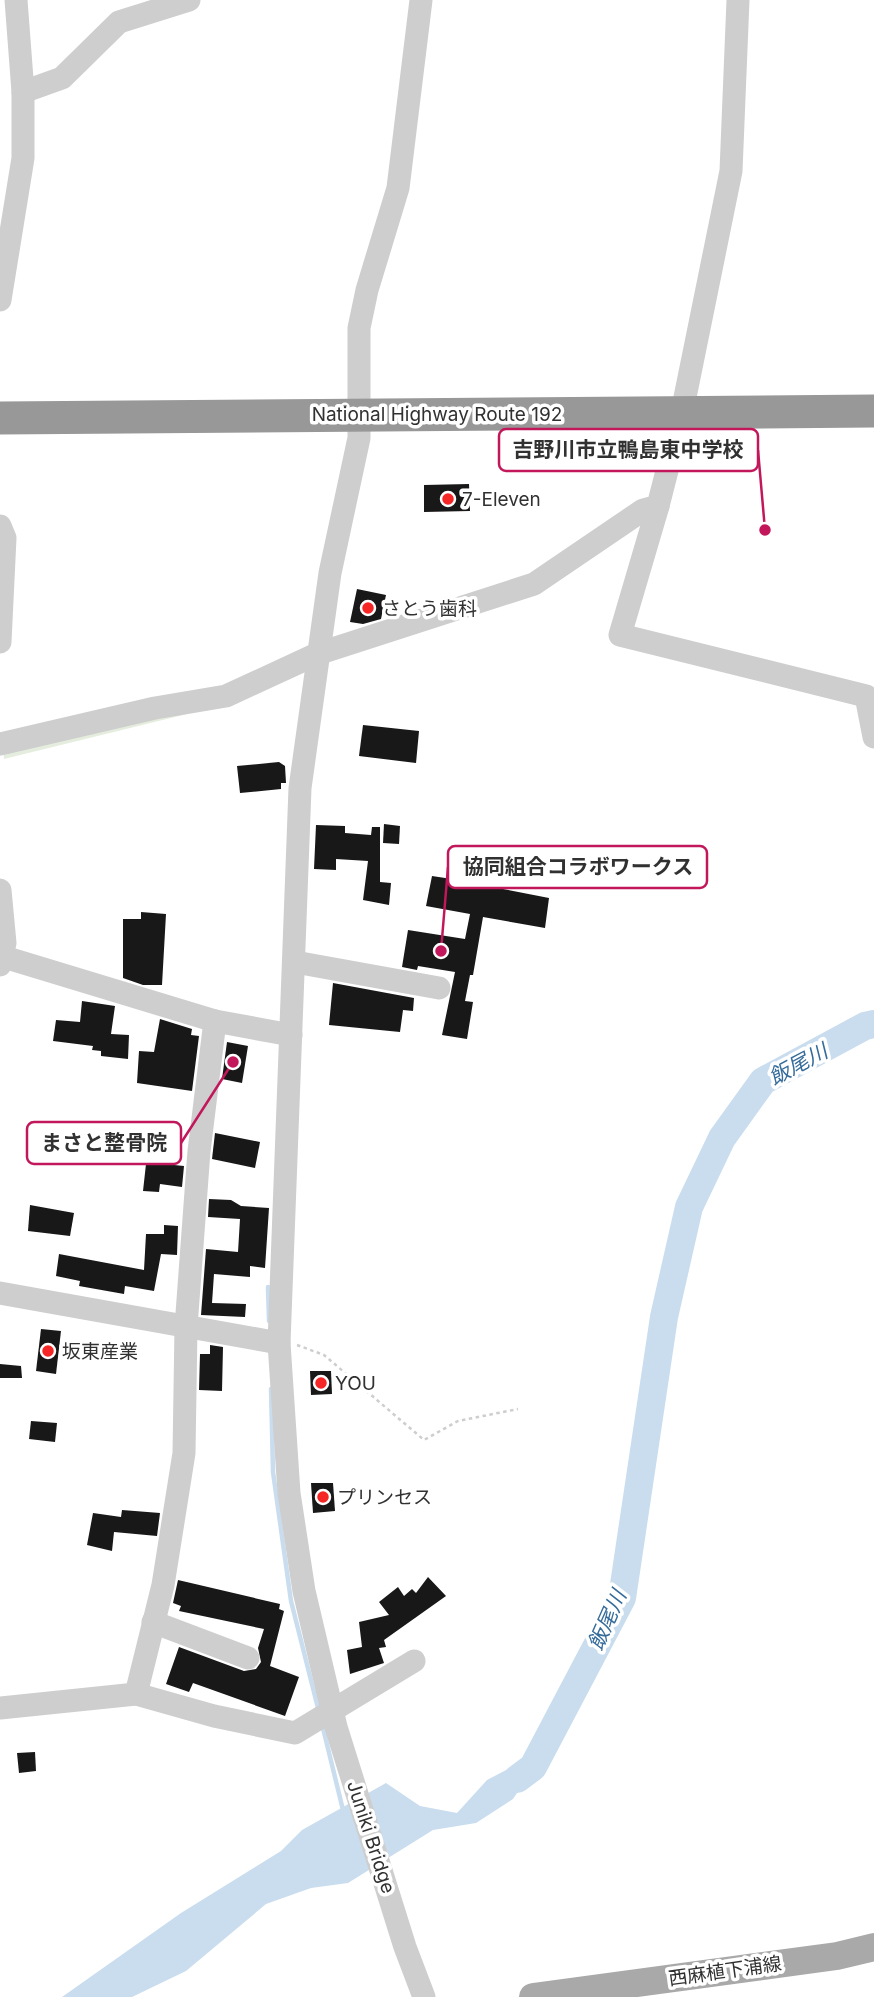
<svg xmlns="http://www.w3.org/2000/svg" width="874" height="1997" viewBox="0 0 874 1997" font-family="Inter,'Noto Sans JP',sans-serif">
<rect width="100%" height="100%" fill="#fff"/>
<path fill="#e5eede" d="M158 713 187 714 4 759 3 748Z"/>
<path fill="#c9ddef" d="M547 1749 513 1799 476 1823 433 1830 348 1883 311 1888 266 1904 186 1971 132 1997H62L181 1913 281 1851 302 1830 386 1783 420 1806 457 1813 487 1780Z"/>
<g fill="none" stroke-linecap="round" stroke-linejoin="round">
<g stroke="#c9ddef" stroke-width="4.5">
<path d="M268 1287 269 1321"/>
<path d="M271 1389 273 1472 291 1601 319 1712"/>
<path d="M322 1724 343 1810"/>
</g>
<path stroke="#c9ddef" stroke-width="28" d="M517 1779 533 1767 622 1598 664 1317 689 1207 722 1138 763 1081 865 1026 874 1024"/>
</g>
<g fill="#181818">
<path d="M469 484 470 511 424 512V485Z"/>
<path d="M357 589 386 595 381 619 363 624 350 622Z"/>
<path d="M363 725 419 731 416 763 359 756Z"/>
<path d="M279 762 285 766 286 783H281V789L240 793 237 766Z"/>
<path d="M384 824 400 826 399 844 383 843Z"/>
<path d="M316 825 345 826V833L371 835 372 827H380V882L391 883 389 905 363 900 368 861 336 859V870L314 869Z"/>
<path d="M467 868 505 875 503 889 549 898 545 928 483 917 473 975H470L465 1001 473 1002 467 1039 442 1035 455 972 418 966 417 970 402 967 408 930 465 939 470 914 426 906 432 876 465 881Z"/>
<path d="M141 912 166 914 162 985H143L123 978V919H141Z"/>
<path d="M333 983 414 998 413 1011 403 1010 400 1032 329 1025Z"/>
<path d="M82 1001 115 1006 111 1034 129 1035 128 1059 101 1056V1051L92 1050 93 1046 53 1041 56 1020 80 1022Z"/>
<path d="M160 1019 192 1029 191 1035 199 1036 192 1091 137 1083 139 1051 154 1052Z"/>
<path d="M227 1042 248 1046 242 1083 222 1079Z"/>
<path d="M215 1133 260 1142 255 1168 212 1159Z"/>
<path d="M148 1148V1158L175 1160 174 1165 184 1166 182 1187 160 1184 159 1192 143 1191 146 1164H111V1149Z"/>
<path d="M209 1199 231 1200 241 1206 269 1208 265 1268 250 1266V1277L214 1274 212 1303 246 1304 245 1317 201 1315 206 1249 238 1252 240 1219 208 1217Z"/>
<path d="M30 1205 74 1213 70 1236 28 1231Z"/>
<path d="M164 1225 178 1226 177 1255 161 1254 154 1291 125 1286 124 1294 79 1286 80 1281 56 1276 59 1254 144 1270 146 1234H164Z"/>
<path d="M41 1329 61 1331 56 1374 36 1371Z"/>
<path d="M210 1345 223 1347 222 1391 199 1390 200 1354H210Z"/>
<path d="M0 1364 21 1366 22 1378H0Z"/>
<path d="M310 1371H331L332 1394 311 1395Z"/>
<path d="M31 1421 57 1423 55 1442 29 1439Z"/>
<path d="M311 1483H333L335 1511 313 1513Z"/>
<path d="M122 1510 160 1513 157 1536 114 1532 112 1551 87 1545 93 1513 121 1517Z"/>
<path d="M428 1577 446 1596 384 1640 386 1647 379 1648 384 1663 350 1674 347 1650 362 1647 359 1622 389 1615 379 1602 398 1587 404 1596 412 1589 416 1593Z"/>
<path d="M178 1580 280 1604 279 1609 284 1611 270 1666 299 1677 285 1716 193 1683 189 1692 166 1684 179 1647 244 1671 256 1669 261 1662 258 1648 264 1629 179 1611 181 1606 173 1603Z"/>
<path d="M35 1752 36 1771 19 1773 17 1753Z"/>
</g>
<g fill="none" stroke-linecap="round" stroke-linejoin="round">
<path stroke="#cecece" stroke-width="2.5" stroke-dasharray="3.5 3.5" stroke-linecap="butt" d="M297 1345 324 1355 424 1440 458 1421 518 1409"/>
<g stroke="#cecece" stroke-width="23">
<path d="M421 0 398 188 367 290 359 328V438L330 573 300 788 279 1343 289 1493 304 1591 336 1727 405 1947 424 1997"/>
<path d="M23 92 62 78 119 22 189 0"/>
<path d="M0 300 23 158V92L16 0"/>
<path d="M658 506 620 635 866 696 874 737"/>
<path d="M0 526 5 538 0 642"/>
<path d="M0 744 155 708 226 696 317 654 534 584 643 510 658 506 682 412 731 171 738 0"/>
<path d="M0 890 5 943 0 965"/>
<path d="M4 957 215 1021 291 1035"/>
<path d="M295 962 439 988"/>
<path d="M0 1293 279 1343"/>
<path d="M153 1622 248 1658"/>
<path d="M136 1694 163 1585 184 1453 186 1327 199 1151 215 1021"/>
<path d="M0 1708 136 1694 214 1716 295 1733 414 1661"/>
</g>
<path stroke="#a9a9a9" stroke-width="28" d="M533 1997 837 1956 874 1947"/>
<path stroke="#989898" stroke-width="33" d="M0 418 874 411"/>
</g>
<g fill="#f42626" stroke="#fff" stroke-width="2.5">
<circle cx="448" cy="499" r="7"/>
<circle cx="368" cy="608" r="7"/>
<circle cx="48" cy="1351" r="7"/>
<circle cx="321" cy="1383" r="7"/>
<circle cx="323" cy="1497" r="7"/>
</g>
<g text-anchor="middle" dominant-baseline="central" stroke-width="7" stroke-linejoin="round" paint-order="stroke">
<g font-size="19" fill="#313131" stroke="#fff">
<text x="437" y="414">National Highway Route 192</text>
<text transform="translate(371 1837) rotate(72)">Juniki Bridge</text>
<text transform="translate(725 1971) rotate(-8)">西麻植下浦線</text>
</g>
<g font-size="19" fill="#313131" stroke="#fff" text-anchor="start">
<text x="462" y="499">7-Eleven</text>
<text x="382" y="608">さとう歯科</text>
<text x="62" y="1351">坂東産業</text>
<text x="335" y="1383">YOU</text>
<text x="337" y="1497">プリンセス</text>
</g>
<g font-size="21" font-style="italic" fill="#366c9b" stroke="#fff">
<text transform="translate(798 1064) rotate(-28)">飯尾川</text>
<text transform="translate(607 1620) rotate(-66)">飯尾川</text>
</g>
</g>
<path fill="none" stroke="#c2185b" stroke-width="2.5" d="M765 530L758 450M441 951L448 867M233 1062L181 1143"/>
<g fill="#c2185b" stroke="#fff" stroke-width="2.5">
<circle cx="765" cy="530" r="7"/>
<circle cx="441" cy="951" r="7"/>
<circle cx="233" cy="1062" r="7"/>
</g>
<g fill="#fff" stroke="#c2185b" stroke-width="2.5">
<rect x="499" y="429" width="259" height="42" rx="7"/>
<rect x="448" y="846" width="259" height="42" rx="7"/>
<rect x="27" y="1122" width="154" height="42" rx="7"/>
</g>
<g font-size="21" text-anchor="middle" font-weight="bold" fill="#313131">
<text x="628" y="457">吉野川市立鴨島東中学校</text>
<text x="578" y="874">協同組合コラボワークス</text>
<text x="104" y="1150">まさと整骨院</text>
</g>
</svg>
